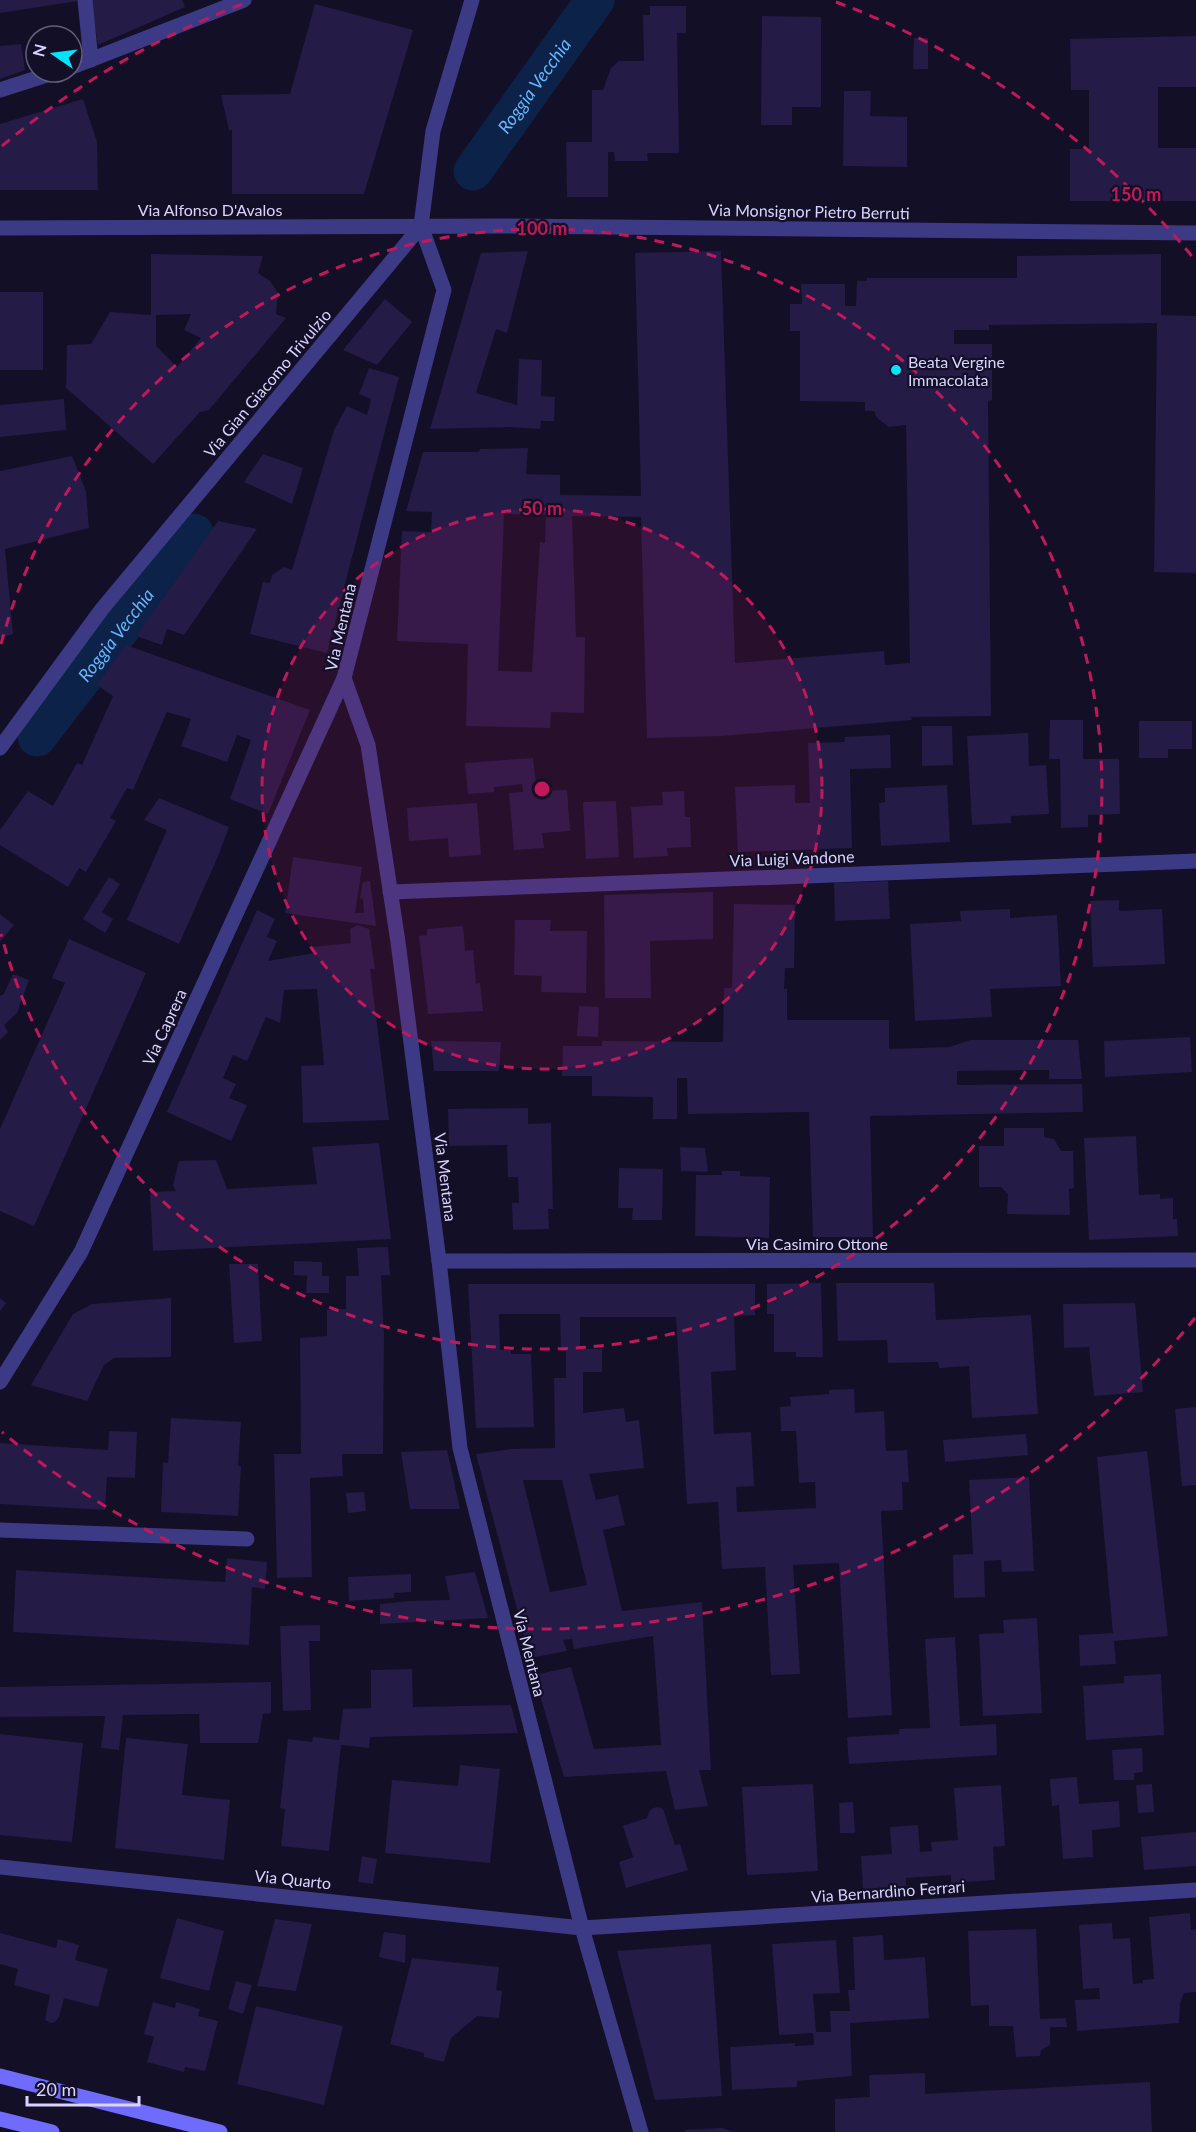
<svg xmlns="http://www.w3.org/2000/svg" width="1196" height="2132" viewBox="0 0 1196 2132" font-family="Lato,sans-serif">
<rect width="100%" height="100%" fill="#130f26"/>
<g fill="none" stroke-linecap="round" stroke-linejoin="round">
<g stroke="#0c2248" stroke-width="39">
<path id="s1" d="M473 171 595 0"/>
<path id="s2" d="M37 737 194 533"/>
</g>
</g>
<g fill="#241b47" fill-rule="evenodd">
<path d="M0 0H78V1L0 13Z"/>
<path d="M91 0H182L185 7 98 45Z"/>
<path d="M315 4 413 30 364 194H232V130H229L221 95 290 94Z"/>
<path d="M650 6H686V33H677L679 153H647L648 161H615L614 152H608V197H567L566 142H592V90H603L611 68 619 61H644L643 15H650Z"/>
<path d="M762 16 821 17V107H792V125H761Z"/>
<path d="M1196 36V87H1158V148H1196V201H1070V149H1089V90H1071L1070 39Z"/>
<path d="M914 38H928V69H913Z"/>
<path d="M21 44 25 70 0 79V46Z"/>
<path d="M844 91H871L870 116 907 117V167L843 166Z"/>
<path d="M83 99 97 142 98 190H0V124Z"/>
<path d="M528 251 507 333 496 329 476 393 517 405 519 359 542 360 541 396 555 397 554 421H541L540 429 511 427 430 429 481 253Z"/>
<path d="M721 251 735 663 884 651 885 665 910 663 906 425 889 427 877 418 874 411H865V402L800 401V331H790V304H802L801 284H845V306H856L857 281H867V278H1017V256L1161 254V315L1196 316V573L1154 572 1157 323 989 325V330H954V344H992V400L988 401 991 716 911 717 912 720 721 736 647 738 641 517 572 516 576 637H585L584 713 551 712 550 728 466 726 468 644 397 641 402 531 431 532 432 512 406 511 423 452H479L480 449 528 448 526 474 560 475V495L641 496 635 253ZM504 514 546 515 545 543 540 542 532 672 498 671Z"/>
<path d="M151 254 263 256 258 273 270 281 278 293 276 314 286 318 209 410 200 412 153 464 66 388 67 345 91 344 110 312 151 315ZM191 314 184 330 201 338 177 367 156 346V315Z"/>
<rect x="0" y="292" width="43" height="78"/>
<path d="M385 299 412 322 377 365 343 350Z"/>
<path d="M369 368 399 377 327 653 250 634 263 582 270 583 272 575 284 567 292 570 334 430 347 406 367 415 371 399 359 394Z"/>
<path d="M64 399 66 430 0 437V405Z"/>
<path d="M263 454 303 468 292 504 244 482Z"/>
<path d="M72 456 86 491 89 528 5 549 13 634 0 638V471Z"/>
<path d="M218 521 257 529 184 635 167 629 162 645 136 636Z"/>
<path d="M126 645 310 710 268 814 230 799 251 740 237 735 227 762 181 746 191 719 167 712 133 790 127 788 110 818 116 821 86 872 79 868 68 887 0 845V830L28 791 53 806 77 763 82 765 113 696 97 685Z"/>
<path d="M1050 720H1083V759H1119L1120 814 1088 815V827L1061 828 1060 759H1049Z"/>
<path d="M1139 721H1192V749H1168V758H1139Z"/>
<path d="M922 726H952L953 765 922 766Z"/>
<path d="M1028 733 1029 766 1046 765 1049 814 1011 816V823L972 825 967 736Z"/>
<path d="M890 735 891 768 850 769 852 848 738 852 735 787 795 785V803H810L808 743 844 742 845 737Z"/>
<path d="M533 758 536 784 544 783V791L567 790 570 831 542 833 544 848 514 850 509 793 523 792 522 784 494 787V792L468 794 465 763Z"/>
<path d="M947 785 950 842 881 846 879 803 885 802V788Z"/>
<path d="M684 791 685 817H690L691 847 667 848 668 856 634 858 631 807 663 805 662 792Z"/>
<path d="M159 798 229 827 219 854 179 944 127 920 167 830 144 820Z"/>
<path d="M616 801 619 857 586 859 583 802Z"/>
<path d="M477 803 481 855 449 857 448 838 409 841 407 808Z"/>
<path d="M293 857 362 867 355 913H364L363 899 360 898 363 882 370 881 376 926 285 913Z"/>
<path d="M109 877 120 884 102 912 113 919 105 933 83 919Z"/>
<path d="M888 881 890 919 835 921 834 883Z"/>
<path d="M713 892V939L650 941 651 998H605L604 895Z"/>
<path d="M1119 900V911L1162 909 1165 964 1093 967 1090 901Z"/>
<path d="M734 904 795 905 794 968H785L784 989H787V1020H889V1049L950 1047 970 1040H1078L1082 1079H1049V1070L957 1071V1085L1082 1084 1083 1112 870 1116 873 1237H813L809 1112 688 1114 687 1078H677V1119H653V1097L592 1096V1076H562L563 1046H602V1041L723 1042 724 988H732Z"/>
<path d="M1010 909V918L1057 915 1061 986 990 989 992 1017 915 1021 910 924 961 921 960 911Z"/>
<path d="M257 910 275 919 267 937 277 941 268 961 314 953 313 947 351 943 350 929 358 925 369 929 375 969H370L389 1120 303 1123 301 1066 324 1065 317 989 284 990 280 1023 266 1017 247 1061 233 1055 223 1078 236 1084 229 1098 247 1105 231 1141 167 1112Z"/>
<path d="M0 914 14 925 0 942Z"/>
<path d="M515 920H551L550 931H587L586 993 541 992 542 976 514 975Z"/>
<path d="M463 926 465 951 473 950 476 984 480 983 483 1011 428 1014 419 936 427 935V929Z"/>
<path d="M69 939 146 973 34 1226 0 1211V1129L65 983 52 978Z"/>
<path d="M13 974 29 980 17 1013 4 1025 8 1032 0 1040V996L4 994Z"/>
<path d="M579 1006 599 1007 598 1037 577 1036Z"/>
<path d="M1190 1037 1192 1072 1105 1077 1104 1041Z"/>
<path d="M431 1041 501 1042 499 1071H434Z"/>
<path d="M528 1108V1124L551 1123 553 1209H548L549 1229 513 1230 512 1203H519L518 1177H508L507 1145 449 1146 448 1109Z"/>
<path d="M1004 1128H1044V1137L1054 1139 1061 1151H1073L1074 1188 1069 1189 1070 1215 1007 1214 1008 1194 1001 1187H979V1146H1004Z"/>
<path d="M1136 1136 1139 1195 1160 1194V1199L1173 1198V1219H1177L1178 1236 1089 1240 1084 1138Z"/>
<path d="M379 1143 391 1239 153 1251 150 1192 176 1191 173 1185 179 1161 216 1160 227 1189 317 1184 312 1147Z"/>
<path d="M680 1147 705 1148 708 1172 681 1171Z"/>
<path d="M619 1168 663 1169 662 1220H632L633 1208H618Z"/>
<path d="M722 1171H740V1176L770 1177 769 1238 695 1236 696 1175H722Z"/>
<path d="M388 1247 390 1275H381L384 1335 383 1454H342L343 1476 310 1478 312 1577 277 1578 274 1454H301L300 1338 327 1336V1310L346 1309V1276H359L357 1248Z"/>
<path d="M294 1261 322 1262V1276H329V1293H306L307 1276 294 1275Z"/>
<path d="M229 1264H258L262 1341 234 1343Z"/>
<path d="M821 1283 823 1357H796V1352H774V1314H767V1284Z"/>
<path d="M836 1283H934L936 1320 1031 1315 1038 1414 972 1418 969 1366 939 1368 938 1362 888 1363 887 1340 838 1341Z"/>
<path d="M468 1284H755V1315L734 1316 736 1370 711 1372 714 1434 751 1432 754 1486 736 1487 737 1512 816 1508 815 1482 799 1483 796 1431H781L780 1407 791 1406 790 1397 829 1394V1390L854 1389 855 1413 884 1411 886 1451 907 1450 909 1482H902L903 1510 881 1511 892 1715 848 1718 839 1563 793 1565 800 1674 771 1675 765 1567 722 1569 718 1502 687 1504 676 1317H580V1349H602V1372H583V1413L624 1408 626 1422 639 1420 644 1468 589 1474 596 1500 618 1495 625 1525 603 1530 622 1611 702 1602 711 1770H699L708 1806 675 1810 666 1771 564 1777 534 1675 571 1667 594 1749 661 1745 653 1636 574 1649 572 1639 563 1640 567 1651 530 1658 476 1454 511 1449 555 1448 554 1378H566V1351H561L560 1314H499L500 1350H511V1354H531L534 1427 476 1428ZM523 1480H562L587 1585 550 1592Z"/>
<path d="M0 1298 6 1303 0 1311Z"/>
<path d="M171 1298V1357L114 1358 104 1365 87 1401 31 1385 73 1314 92 1304Z"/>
<path d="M1135 1303 1143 1392 1094 1396 1089 1347 1064 1348 1063 1304Z"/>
<path d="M1196 1407V1485L1182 1486 1175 1409Z"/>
<path d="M171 1418 241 1422 238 1466H241L238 1516 161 1512 163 1462 168 1463Z"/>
<path d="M109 1431 137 1432 135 1478 107 1477 105 1510 0 1504V1443L108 1450Z"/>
<path d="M1026 1434 1028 1455 945 1462 943 1440Z"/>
<path d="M447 1450 460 1509H410L401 1452Z"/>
<path d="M1147 1451 1168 1636 1114 1641 1116 1664 1080 1666 1079 1635 1113 1633 1097 1457Z"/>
<path d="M1029 1477 1034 1571 1002 1572 1001 1560 984 1561 985 1597 954 1598 953 1555 973 1554 969 1480Z"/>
<path d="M364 1492 366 1511 348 1513 346 1493Z"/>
<path d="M227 1558 267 1562 265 1589 252 1587 249 1645 13 1632 16 1570 225 1582Z"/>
<path d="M475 1572 488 1618 380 1624V1604L410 1601 450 1600 445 1576Z"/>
<path d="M411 1574V1592L394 1593V1598L349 1601 348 1577Z"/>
<path d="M1037 1618 1042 1713 983 1716 979 1634 1004 1633 1003 1620Z"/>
<path d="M320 1625V1641H309L311 1710 283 1711 280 1626Z"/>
<path d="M955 1637 960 1726 996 1724 997 1755 849 1764 847 1737 899 1734V1729L930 1728 925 1639Z"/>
<path d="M412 1669 413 1707 511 1705 518 1733 370 1737 369 1748 341 1745 329 1851 281 1846 285 1809 280 1808 288 1739 312 1742 313 1737 339 1740 343 1709 371 1708V1670Z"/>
<path d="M1161 1674 1164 1735 1086 1740 1083 1686 1124 1683V1676Z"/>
<path d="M271 1682V1713L263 1714 258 1743H200L199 1714 123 1715 119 1750 101 1748 105 1716 0 1717V1687Z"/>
<path d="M0 1734 83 1743 72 1842 0 1835Z"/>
<path d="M126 1738 188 1744 182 1795 230 1800 224 1860 115 1848Z"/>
<path d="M1142 1748 1143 1772 1134 1773V1780H1114L1112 1750Z"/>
<path d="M460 1765 500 1769 490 1863 385 1853 392 1780 458 1786Z"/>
<path d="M1077 1777 1079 1804 1119 1801 1120 1827 1092 1830 1093 1857 1063 1859 1059 1805 1052 1806 1050 1779Z"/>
<path d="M813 1784 818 1871 747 1875 742 1787Z"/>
<path d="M1152 1784 1154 1812 1138 1813 1136 1785Z"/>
<path d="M1001 1785 1005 1846 993 1847 995 1880 951 1883V1875L906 1878V1886L863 1889 861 1856 892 1854 890 1827 918 1825 920 1852 932 1851 931 1842 958 1840 954 1788Z"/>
<path d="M853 1802 855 1833H840L839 1803Z"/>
<path d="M658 1807 663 1809 675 1845 680 1844 688 1870 626 1888 619 1862 633 1857 623 1826 647 1818 649 1812 653 1808Z"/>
<path d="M1196 1832V1866L1144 1870 1141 1837Z"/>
<path d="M362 1856 377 1859 373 1884 358 1882Z"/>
<path d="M1190 1913 1191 1930 1196 1929V1992L1184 1993 1180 2004 1179 2023 1077 2031 1075 2000 1100 1999 1099 1988 1083 1989 1079 1925 1112 1923 1113 1939 1130 1938 1133 1984 1143 1983V1980L1154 1979 1149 1917Z"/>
<path d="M177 1918 224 1931 209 1991 160 1978Z"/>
<path d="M275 1919 312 1924 296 1991 257 1986Z"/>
<path d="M1036 1929 1040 2019 1066 2018 1067 2027H1050V2045L1041 2050 1040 2056 1016 2057 1013 2026H989V2005L971 2006 968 1931Z"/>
<path d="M384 1932 406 1935 405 1963 379 1957Z"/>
<path d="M0 1933 56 1948 58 1939 79 1945 75 1960 108 1969 98 2007 64 1998 59 2017 55 2022 51 2023 45 2020 50 1995 14 1985 18 1969 0 1964Z"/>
<path d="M883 1935 884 1960 925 1957 929 2018 850 2023 852 2076 797 2081V2087L732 2090 730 2047 795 2043V2046L814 2045 813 2033 779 2035 772 1944 836 1940 840 1993 813 1994 816 2032H831L830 2011H850L848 1990H855L853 1937Z"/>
<path d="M711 1944 722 2096 655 2100 617 1951Z"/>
<path d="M412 1958 499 1967 496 1990 502 1991 499 2018 477 2016 451 2038 444 2062 424 2057V2053L390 2044Z"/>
<path d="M236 1981 252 1985 243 2014 228 2009Z"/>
<path d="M153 2002 175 2008 176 2002 200 2009 198 2016 218 2021 205 2071 185 2067 184 2072 147 2062 154 2037 144 2034Z"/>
<path d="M256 2006 343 2026 324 2105 237 2084Z"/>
<path d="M925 2073V2094L1150 2082 1152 2132H835V2099L870 2097 869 2075Z"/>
<path d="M722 2128 734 2132H685V2130Z"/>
</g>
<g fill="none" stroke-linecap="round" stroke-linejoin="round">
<path stroke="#3d3a85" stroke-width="15" d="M0 1530 247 1539"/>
<g stroke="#3d3a85" stroke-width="15">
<path d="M85 0 91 60"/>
<path d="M72 67 244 0"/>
<path d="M0 90 56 72"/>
<path d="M0 228 506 226 1196 233"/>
<path d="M344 678 368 745 398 942 439 1261 460 1448 582 1928 641 2132"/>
<path d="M0 748 102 609 421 226 433 131 472 0"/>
<path d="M390 892 1196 861"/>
<path d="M439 1261 1196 1260"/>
<path d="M0 1382 81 1252 344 678 444 290 421 226"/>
<path d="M0 1867 582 1928 1196 1890"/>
</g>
<g stroke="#6f6bff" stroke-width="15">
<path d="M0 2076 220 2132"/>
<path d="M0 2119 52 2132"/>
</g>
</g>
<circle cx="542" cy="789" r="280" fill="#c2185b" fill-opacity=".12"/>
<g fill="none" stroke="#c2185b" stroke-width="3" stroke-dasharray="10 8">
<circle cx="542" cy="789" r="280"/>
<path d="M1 644A560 560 0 1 1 1 934"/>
<path d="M1195 1318A840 840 0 0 1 2 1432M2 146A840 840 0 0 1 248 2M836 2A840 840 0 0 1 1195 260"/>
</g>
<circle fill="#00e5ff" stroke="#130f26" stroke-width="2" cx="896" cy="370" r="6"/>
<g text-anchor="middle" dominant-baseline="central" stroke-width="4.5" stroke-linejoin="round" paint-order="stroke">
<g font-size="16" fill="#d9d4ff" stroke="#130f26">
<text x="210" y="209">Via Alfonso D'Avalos</text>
<text transform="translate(809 211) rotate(1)">Via Monsignor Pietro Berruti</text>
<text transform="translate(267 383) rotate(-50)">Via Gian Giacomo Trivulzio</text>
<text transform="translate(340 627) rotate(-77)">Via Mentana</text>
<text transform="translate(792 858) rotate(-2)">Via Luigi Vandone</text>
<text transform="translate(164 1027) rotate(-65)">Via Caprera</text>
<text transform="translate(446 1177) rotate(83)">Via Mentana</text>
<text x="817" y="1243">Via Casimiro Ottone</text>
<text transform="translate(530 1653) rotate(76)">Via Mentana</text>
<text transform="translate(293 1879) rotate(6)">Via Quarto</text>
<text transform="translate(888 1891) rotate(-4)">Via Bernardino Ferrari</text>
</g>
<g font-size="16" fill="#d9d4ff" stroke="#130f26" text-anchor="start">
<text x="908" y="361">Beata Vergine<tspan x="908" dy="18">Immacolata</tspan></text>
</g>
<g font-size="18" font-style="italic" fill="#62b6ff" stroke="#130f26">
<text stroke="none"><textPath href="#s1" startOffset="105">Roggia Vecchia</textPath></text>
<text stroke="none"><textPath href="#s2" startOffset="129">Roggia Vecchia</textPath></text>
</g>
</g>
<circle cx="542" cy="789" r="9" fill="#c2185b" stroke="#130f26" stroke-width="3"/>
<g font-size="18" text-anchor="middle" font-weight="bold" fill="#c2185b" stroke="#130f26" stroke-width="4.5" stroke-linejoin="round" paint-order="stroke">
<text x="1136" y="201">150 m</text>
<text x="542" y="235">100 m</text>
<text x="542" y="515">50 m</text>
</g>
<g transform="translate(54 54) rotate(284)"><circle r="28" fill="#130f26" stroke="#625e7d" stroke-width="1.5"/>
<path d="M0-4.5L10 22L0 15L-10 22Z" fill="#00e5ff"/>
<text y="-9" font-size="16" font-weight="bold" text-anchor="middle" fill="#d9d4ff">N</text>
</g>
<path d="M27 2096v9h112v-9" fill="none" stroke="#d9d4ff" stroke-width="3"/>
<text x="36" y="2096" font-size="18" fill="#d9d4ff" stroke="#130f26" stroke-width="4.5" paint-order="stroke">20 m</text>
</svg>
